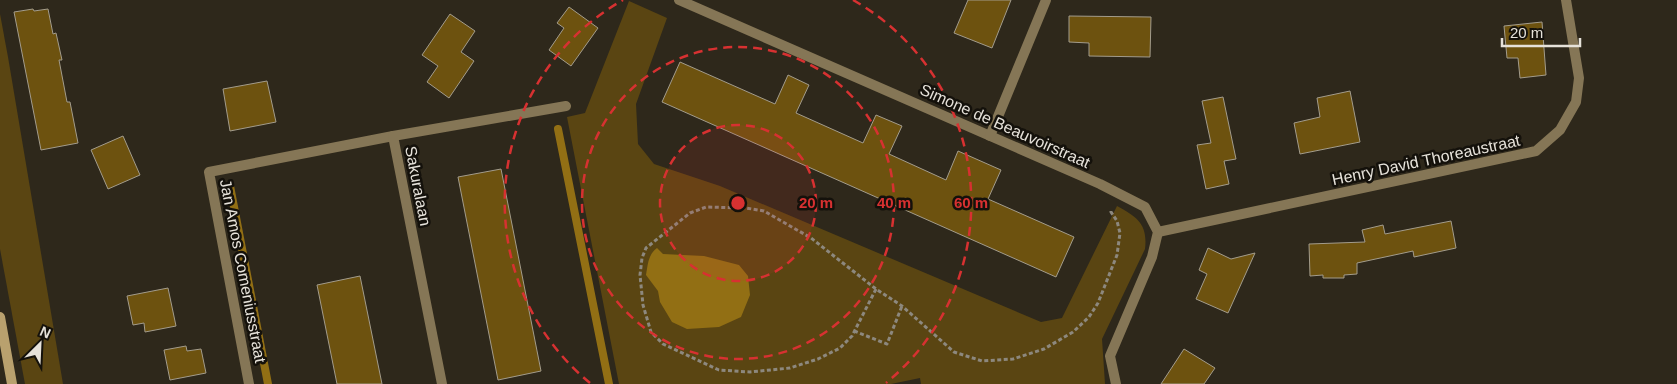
<svg xmlns="http://www.w3.org/2000/svg" width="1677" height="384" viewBox="0 0 1677 384" font-family="Helvetica,sans-serif">
<rect width="100%" height="100%" fill="#2e281b"/>
<g fill="#5a4512">
<path d="M629 1 667 18 636 104 638 144 654 164 720 186 1041 322 1062 318 1117 206C1137 217 1148 224 1145 249L1102 339 1105 384H921L920 378 891 384H619L567 117 585 113Z"/>
<path d="M0 14 8 57 63 384H25L0 249Z"/>
</g>
<path fill="#926f14" d="M657 248 663 254 704 256 739 265 748 276 750 295 741 317 719 327 687 329 672 322 660 302 658 291 646 275C648 264 648 255 657 248Z"/>
<g fill="none" stroke-linecap="round" stroke-linejoin="round">
<g stroke="#926f14" stroke-width="8">
<path d="M558 129 609 384"/>
<path d="M230 186 268 384"/>
</g>
</g>
<g fill="#6d520f" stroke="#a39c8c">
<path d="M968 0H1011L992 48 954 33Z"/>
<path d="M569 7 598 28 571 66 549 50 564 28 557 23Z"/>
<path d="M33 9 34 11 48 9 53 34 56 33 62 60H59L67 102H70L78 143 41 150 14 12Z"/>
<path d="M450 14 475 31 461 52 474 61 449 98 427 82 438 66 422 55Z"/>
<path d="M1069 16 1151 17 1150 57 1089 56V43L1069 42Z"/>
<path d="M1542 22 1546 75 1520 78 1518 58H1507L1504 26Z"/>
<path d="M680 62 775 104 788 75 809 85 796 113 863 143 876 115 902 126 889 154 946 180 958 151 1001 170 988 199 1074 237 1056 277 662 102Z"/>
<path d="M267 81 276 122 230 131 223 89Z"/>
<path d="M1350 91 1360 142 1300 154 1294 123 1320 117 1317 98Z"/>
<path d="M1223 97 1236 159 1224 161 1229 184 1206 189 1197 145 1211 143 1202 101Z"/>
<path d="M123 136 140 175 108 189 91 150Z"/>
<path d="M501 169 541 371 498 380 458 177Z"/>
<path d="M1451 221 1456 248 1414 257 1413 251 1357 263V274L1344 275V278H1323V275L1310 276 1309 244 1365 242 1362 230 1383 225 1385 234Z"/>
<path d="M1208 248 1231 259 1255 253 1228 313 1196 299 1207 274 1199 270Z"/>
<path d="M360 276 382 384H337L317 285Z"/>
<path d="M168 288 176 326 145 332 144 323 133 325 127 296Z"/>
<path d="M186 346 187 351 201 349 206 373 170 380 164 350Z"/>
<path d="M1184 349 1215 368 1204 384H1161Z"/>
</g>
<g fill="none" stroke-linecap="round" stroke-linejoin="round">
<g stroke="#8d887e" stroke-width="3" stroke-dasharray="4 2.5" stroke-linecap="butt">
<path d="M876 289 852 336 840 348 818 359 790 368 750 372 719 370 663 344 651 332 643 305 640 275 642 258 646 248 690 213 706 207 746 208 764 211 811 238 876 289 902 306 954 352 982 361 1013 359 1044 349 1073 332 1089 317 1098 303 1117 255 1120 233 1117 221 1111 212V209"/>
<path d="M854 331 887 344 902 306"/>
</g>
<g stroke="#857656" stroke-width="10">
<path d="M679 0 1100 184 1145 207 1158 232 1152 257 1110 356 1116 384"/>
<path d="M990 136 1046 0"/>
<path d="M1158 232 1536 151 1560 130 1576 102 1579 78 1566 0"/>
<path d="M249 384 209 172 393 136"/>
<path d="M442 384 393 136 566 106"/>
</g>
<path stroke="#b9a16e" stroke-width="10" d="M0 317 12 384"/>
</g>
<circle cx="738" cy="203" r="78" fill="#d73131" fill-opacity=".12"/>
<g fill="none" stroke="#d73131" stroke-width="2.5" stroke-dasharray="9 6">
<circle cx="738" cy="203" r="78"/>
<circle cx="738" cy="203" r="156"/>
<path d="M590 383A233 233 0 0 1 623 0M853 0A233 233 0 0 1 886 383"/>
</g>
<g text-anchor="middle" dominant-baseline="central" stroke-width="5" stroke-linejoin="round" paint-order="stroke">
<g font-size="16" fill="#e6e2da" stroke="#14110b">
<text transform="translate(1005 126) rotate(24)">Simone de Beauvoirstraat</text>
<text transform="translate(1426 160) rotate(-12)">Henry David Thoreaustraat</text>
<text transform="translate(418 186) rotate(79)">Sakuralaan</text>
<text transform="translate(243 271) rotate(79)">Jan Amos Comeniusstraat</text>
</g>
</g>
<circle cx="738" cy="203" r="8" fill="#d73131" stroke="#14110b" stroke-width="2.5"/>
<g font-size="15" text-anchor="middle" font-weight="bold" fill="#d73131" stroke="#14110b" stroke-width="5" stroke-linejoin="round" paint-order="stroke">
<text x="816" y="208">20 m</text>
<text x="894" y="208">40 m</text>
<text x="971" y="208">60 m</text>
</g>
<g transform="translate(40 344) rotate(24)" stroke="#14110b" stroke-width="4" paint-order="stroke">
<path d="M0-4L9 19L0 12L-9 19Z" fill="#e6e2da"/>
<text y="-8" font-size="14" font-weight="bold" text-anchor="middle" fill="#e6e2da">N</text>
</g>
<path d="M1502 38v8h78v-8" fill="none" stroke="#e6e2da" stroke-width="2.5"/>
<text x="1510" y="38" font-size="15" fill="#e6e2da" stroke="#14110b" stroke-width="4" paint-order="stroke">20 m</text>
</svg>
